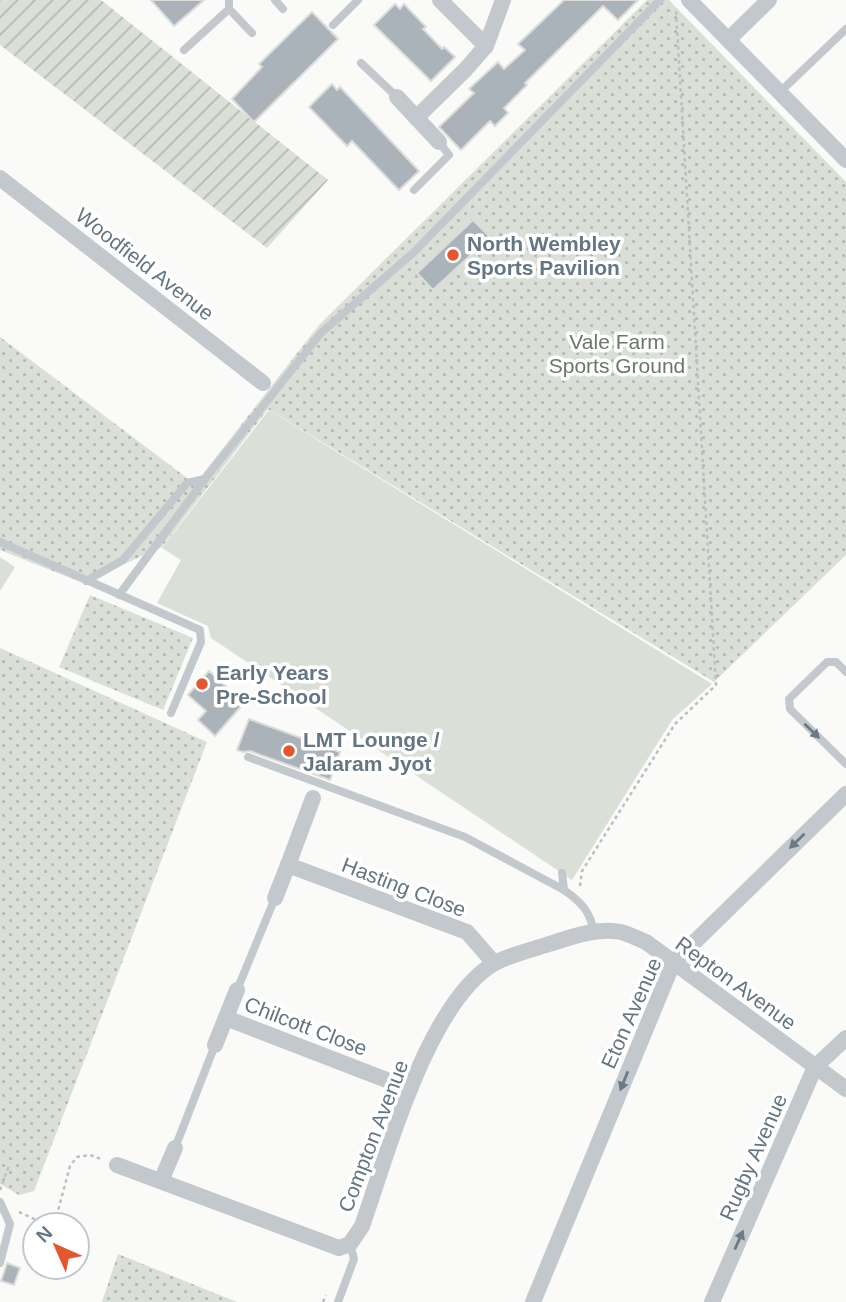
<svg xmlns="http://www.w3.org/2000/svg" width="846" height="1302" viewBox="0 0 846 1302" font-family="Arial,sans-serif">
<defs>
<pattern id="park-dots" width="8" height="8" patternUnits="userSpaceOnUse" patternTransform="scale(1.75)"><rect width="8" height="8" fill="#dadfd7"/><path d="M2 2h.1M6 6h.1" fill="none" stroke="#b4b9b4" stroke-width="1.8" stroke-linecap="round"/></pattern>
<pattern id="garden-furrows" width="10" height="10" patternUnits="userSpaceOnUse" patternTransform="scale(1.75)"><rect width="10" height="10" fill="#dadfd7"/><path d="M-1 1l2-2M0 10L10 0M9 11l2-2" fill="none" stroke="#b4b9b4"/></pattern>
</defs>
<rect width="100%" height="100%" fill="#fafaf8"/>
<g fill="#dadfd7">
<path d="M269 410 712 684 672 720 572 880 211 638 208 626 157 603 181 560 162 548Z"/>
<path d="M0 557 15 567 0 591Z"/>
</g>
<g fill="url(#park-dots)">
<path d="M647 0H669L846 182V555L714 682 268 409 162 547 83 583 0 550V337L195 484 319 325Z"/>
<path d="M90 595 193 638 163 710 59 667Z"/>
<path d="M0 648 207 742 34 1191 19 1195 0 1184Z"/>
<path d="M118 1254 237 1302H102Z"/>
</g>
<path fill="url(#garden-furrows)" d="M0 0H101L328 180 267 248 0 45Z"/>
<g fill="#aab3b9" stroke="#dcdcda" stroke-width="2">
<path d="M151 0H204L174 26Z"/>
<path d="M564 0H638L618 20 603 6 525 83 527 85 504 108 508 113 495 126 490 121 461 150 439 127 474 93 469 89 498 62 504 69 525 50 518 44Z"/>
<path d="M395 4 400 9 404 4 426 27 423 29 442 49 444 47 455 57 431 81 374 25Z"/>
<path d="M312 12 338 39 254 122 232 99 262 67 259 64Z"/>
<path d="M332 84 337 90 340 87 419 171 399 190 352 141 347 146 309 107Z"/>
<path d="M473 220 490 237 433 290 417 273Z"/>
<path d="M209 671 244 703 215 736 198 720 206 711 188 695Z"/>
<path d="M249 719 340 752 330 780 250 751 243 752 237 750Z"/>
<path d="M7 1263 20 1268 14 1285 1 1281Z"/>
</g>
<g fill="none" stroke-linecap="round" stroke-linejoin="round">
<g stroke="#bbbfc2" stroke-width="2.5" stroke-dasharray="3.5 3.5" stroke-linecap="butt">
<path d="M580 886 582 871 675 724 716 685 676 11"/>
<path d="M0 1190 9 1166"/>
<path d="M19 1212 43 1223 56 1218 70 1166 77 1157 90 1155 101 1159"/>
<path d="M323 1302 326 1295"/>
</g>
<g stroke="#c3c8cc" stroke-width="8">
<path d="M229 0V9L252 33"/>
<path d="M275 0 283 9"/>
<path d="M333 25 358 0"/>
<path d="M184 50 229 9"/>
<path d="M361 63 397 97"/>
<path d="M780 92 846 29"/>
<path d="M414 190 449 155 439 142"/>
<path d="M0 542 200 630 201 642 171 713"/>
<path d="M86 581 123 560 187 483 205 479"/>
<path d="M119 595 205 479 321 333 414 252 660 0"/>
<path d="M846 672 836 662H827L789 699 790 709 846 764"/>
<path d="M248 757 465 837 564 890C581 902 590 911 594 932"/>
<path d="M562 873 564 890"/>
<path d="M237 990 275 898"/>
<path d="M175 1148 215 1045"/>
<path d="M0 1202 10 1224 0 1263"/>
<path d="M338 1302 354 1259 350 1244"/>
</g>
<g stroke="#c3c8cc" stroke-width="16">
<path d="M440 0 486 46"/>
<path d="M689 0 846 160"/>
<path d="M728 40 769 0"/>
<path d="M397 97 439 142"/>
<path d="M416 118 465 70 486 46 503 0"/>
<path d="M0 178 263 383"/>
<path d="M313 798 288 865 467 932 494 963"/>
<path d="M275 898 288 865"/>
<path d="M226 1018 410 1089"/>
<path d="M215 1045 237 990"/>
<path d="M117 1165 339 1248 350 1244 362 1226C388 1153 427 1005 493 964 509 955 531 950 549 944 571 937 598 927 621 932 629 934 638 939 646 942L846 1089"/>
<path d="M161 1181 175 1148"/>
<path d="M533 1302 673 963 846 794"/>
<path d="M712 1302 815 1067 846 1038"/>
</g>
</g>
<defs><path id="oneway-solid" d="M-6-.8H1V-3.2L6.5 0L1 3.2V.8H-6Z" transform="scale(1.75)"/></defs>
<g fill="#6a7a87">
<use href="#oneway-solid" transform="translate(812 731) rotate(44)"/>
<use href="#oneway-solid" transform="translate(797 841) rotate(136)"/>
<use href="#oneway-solid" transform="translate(624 1081) rotate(112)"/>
<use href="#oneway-solid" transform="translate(739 1240) rotate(-66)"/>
</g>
<g fill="#e4572e" stroke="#fff" stroke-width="2.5">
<circle cx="453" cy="255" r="7"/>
<circle cx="202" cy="684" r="7"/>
<circle cx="289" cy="751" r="7"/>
</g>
<g text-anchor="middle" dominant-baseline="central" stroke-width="7" stroke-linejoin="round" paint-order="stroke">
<g font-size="21" font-weight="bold" fill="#657683" stroke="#fff" text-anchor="start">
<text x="467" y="243">North Wembley<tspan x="467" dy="24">Sports Pavilion</tspan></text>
<text x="216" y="672">Early Years<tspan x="216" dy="24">Pre-School</tspan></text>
<text x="303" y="739">LMT Lounge /<tspan x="303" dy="24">Jalaram Jyot</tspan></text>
</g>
<g font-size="21" fill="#657683" stroke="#fff">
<text transform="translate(145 264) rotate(38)">Woodfield Avenue</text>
<text transform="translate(404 887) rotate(21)">Hasting Close</text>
<text transform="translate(736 983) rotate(36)">Repton Avenue</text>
<text transform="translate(631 1013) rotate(-66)">Eton Avenue</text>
<text transform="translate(306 1026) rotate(21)">Chilcott Close</text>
<text transform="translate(373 1136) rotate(-69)">Compton Avenue</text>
<text transform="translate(753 1157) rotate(-66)">Rugby Avenue</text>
</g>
<g font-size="21" fill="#687a64" stroke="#fff">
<text x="617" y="341">Vale Farm<tspan x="617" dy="24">Sports Ground</tspan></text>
</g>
</g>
<g transform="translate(56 1246) rotate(315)"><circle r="33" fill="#ffffff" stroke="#c1c8cd" stroke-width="2"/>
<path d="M0-5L12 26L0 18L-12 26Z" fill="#e4572e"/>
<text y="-10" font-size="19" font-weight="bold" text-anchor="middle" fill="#657683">N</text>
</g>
</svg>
